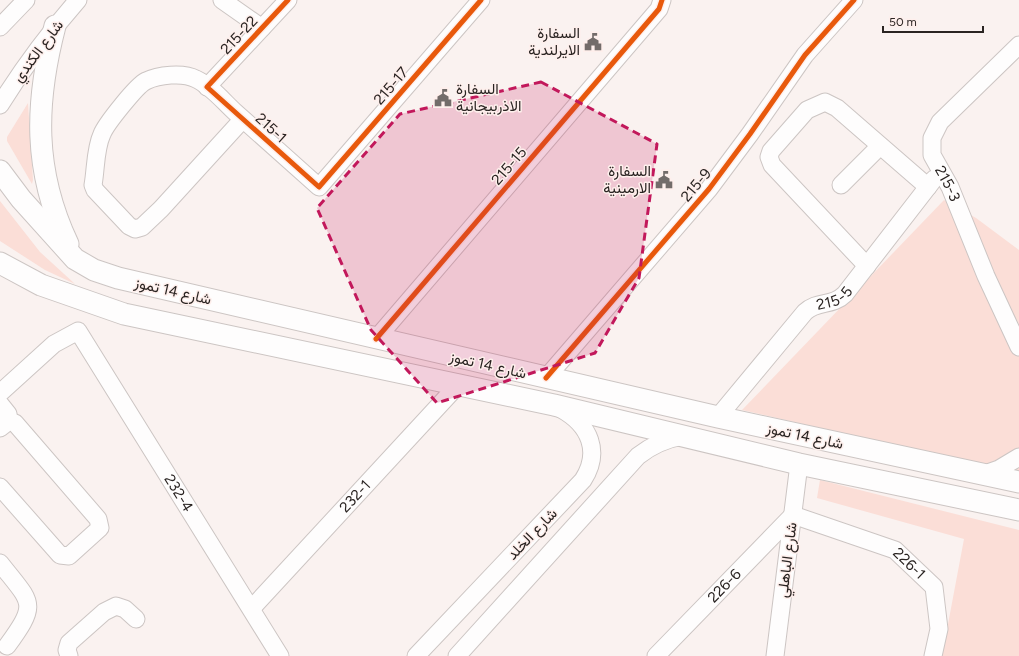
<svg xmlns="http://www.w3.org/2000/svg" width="1019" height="656" viewBox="0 0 1019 656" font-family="Figtree,Vazirmatn,sans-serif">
<rect width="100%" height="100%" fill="#faf2f0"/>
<g fill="#fbded7">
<path d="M28 103 33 180 32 184 7 141V137Z"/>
<path d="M944 200 976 218 1019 250V474L742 410Z"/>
<path d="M0 201 40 252 75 284 45 270 0 241Z"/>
<path d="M820 480 1019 530V656H942L964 539 817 498Z"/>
</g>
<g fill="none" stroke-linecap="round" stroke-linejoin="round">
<g stroke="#ccc5c3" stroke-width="19">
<g id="minor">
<path d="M222 0 262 28"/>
<path d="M0 27 26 0"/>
<path id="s1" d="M1019 45 940 122 932 138V155L950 187 986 276 1019 347"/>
<path d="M207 87 288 0"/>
<path d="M0 105C23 68 49 33 78 0"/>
<path d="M243 119 161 209 142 227 135 229 129 226 95 190 93 185C96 169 95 149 102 134 106 124 137 85 146 81 158 75 183 72 196 79 211 86 223 101 235 112 263 137 291 162 319 187L481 0"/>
<path d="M841 185 880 146"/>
<path d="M867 266 772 165 769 157 771 151 807 110 825 102 837 108 928 187"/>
<path d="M376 339 659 9 662 0"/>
<path d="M546 378 709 189 750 134 805 55 854 0"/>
<path id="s2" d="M0 393 54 344 78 331 280 656"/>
<path d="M0 404 8 414 9 421"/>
<path id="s3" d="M718 417 805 312C818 300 832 307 845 294L934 179"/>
<path d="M0 428 9 421 15 423 98 519 100 528 69 556 60 555 0 487"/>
<path d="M982 475 999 469 1019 457"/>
<path d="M0 563C32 604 39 602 7 646"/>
<path id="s4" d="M252 608 458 385"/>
<path d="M69 656 67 650 69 643 104 612 116 606 125 609 136 619"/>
<path d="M416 656 583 480C601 452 590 425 561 409"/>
<path d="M457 656 638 456C652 445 665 439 683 436"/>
<path id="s5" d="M656 656 793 515 895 550 934 587 939 629 933 656"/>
<path d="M775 656 799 464"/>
</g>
</g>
<g stroke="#ccc5c3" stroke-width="23">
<g id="major">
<path d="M55 26C35 103 33 170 68 244"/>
<path d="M0 171 21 199 75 259 94 270 118 278 718 417 1019 482"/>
<path d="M0 263 41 285 124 314 554 405 799 464 1019 510"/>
</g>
</g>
<use href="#minor" stroke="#fefdfd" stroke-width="17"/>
<use href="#major" stroke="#fefdfd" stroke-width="21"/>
<g stroke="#feefec" stroke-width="8">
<g id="cycleway">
<path d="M288 0 207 87 319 187 481 0"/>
<path d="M376 339 659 9 662 0"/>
<path d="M546 378 709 189 750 134 805 55 854 0"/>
</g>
</g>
<use href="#cycleway" stroke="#e8590c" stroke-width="5"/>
</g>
<path fill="#c2185b" fill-opacity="0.2" stroke="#c2185b" stroke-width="3" stroke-dasharray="8 5" stroke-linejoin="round" d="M541 82 657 144 639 278 595 353 437 403 371 330 317 208 400 114Z"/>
<defs>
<g id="civic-bare" transform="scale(1.38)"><path d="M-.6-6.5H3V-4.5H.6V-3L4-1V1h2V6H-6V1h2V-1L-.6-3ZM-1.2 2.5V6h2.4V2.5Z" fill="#736c6a" stroke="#feefec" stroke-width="2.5" paint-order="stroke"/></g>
</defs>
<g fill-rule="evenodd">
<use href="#civic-bare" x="593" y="42"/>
<use href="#civic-bare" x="443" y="98"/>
<use href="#civic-bare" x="664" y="180"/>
</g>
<g text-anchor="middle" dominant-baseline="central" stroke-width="3" stroke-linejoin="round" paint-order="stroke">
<g font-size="15" fill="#2a2422" stroke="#feefec" text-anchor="end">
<text x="580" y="33">السفارة<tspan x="580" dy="17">الايرلندية</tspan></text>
<text x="456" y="89" text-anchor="start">السفارة<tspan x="456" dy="17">الاذربيجانية</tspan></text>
<text x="651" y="171">السفارة<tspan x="651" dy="17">الارمينية</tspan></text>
</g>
<g font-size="15" fill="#2a2422" stroke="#feefec">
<text transform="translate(239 35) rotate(-47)">215-22</text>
<text transform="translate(38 51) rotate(-53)">شارع الكندي</text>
<text transform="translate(391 86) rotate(-49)">215-17</text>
<text transform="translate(271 128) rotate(42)">215-1</text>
<text transform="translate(509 166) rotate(-49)">215-15</text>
<text stroke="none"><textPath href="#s1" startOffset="178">215-3</textPath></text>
<text transform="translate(696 185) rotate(-50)">215-9</text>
<text transform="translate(173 291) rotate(13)">شارع 14 تموز</text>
<text stroke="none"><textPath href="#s3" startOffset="169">215-5</textPath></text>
<text transform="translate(488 365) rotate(13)">شارع 14 تموز</text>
<text transform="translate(805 436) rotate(12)">شارع 14 تموز</text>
<text stroke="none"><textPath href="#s2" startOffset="291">232-4</textPath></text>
<text stroke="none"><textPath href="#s4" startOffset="152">232-1</textPath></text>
<text transform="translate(532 534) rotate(-46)">شارع الخلد</text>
<text transform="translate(787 560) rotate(-83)">شارع الباهلي</text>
<text stroke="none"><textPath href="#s5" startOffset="324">226-1</textPath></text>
<text stroke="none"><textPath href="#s5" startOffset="98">226-6</textPath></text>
</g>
</g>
<path d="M883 26v6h100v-6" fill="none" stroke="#2a2422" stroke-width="2"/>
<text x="889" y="26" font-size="12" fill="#2a2422" stroke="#feefec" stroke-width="3" paint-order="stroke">50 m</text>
</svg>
